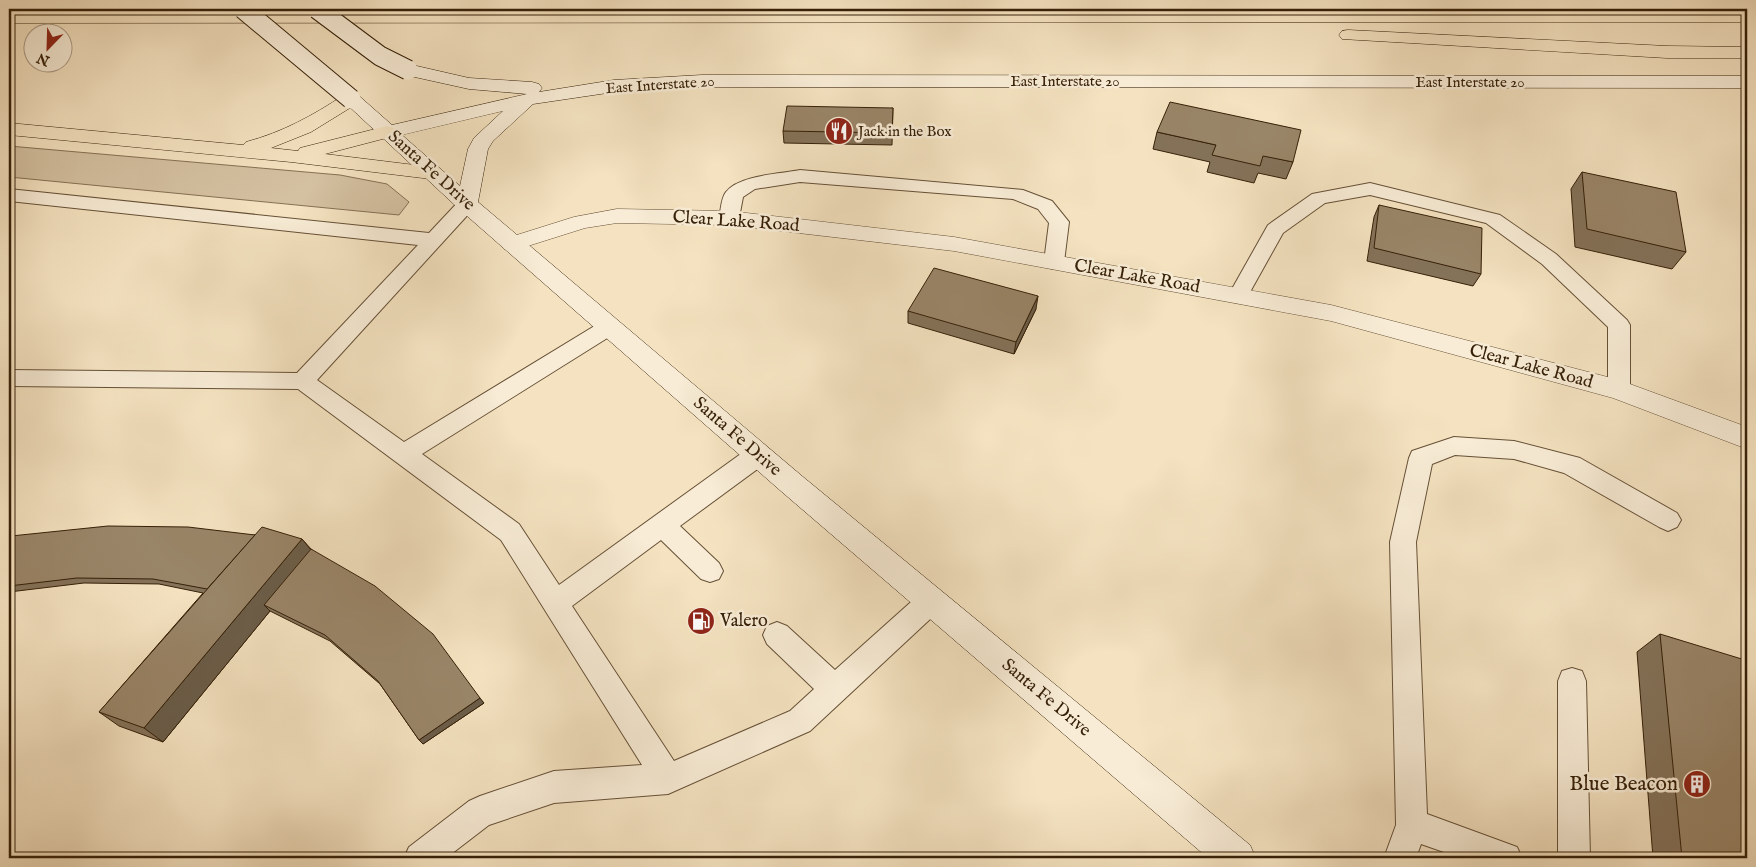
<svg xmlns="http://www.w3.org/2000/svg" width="1756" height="867" viewBox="0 0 1756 867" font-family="'IM FELL English',serif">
<rect width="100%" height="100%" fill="#f4e2c0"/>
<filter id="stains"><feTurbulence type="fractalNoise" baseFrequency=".004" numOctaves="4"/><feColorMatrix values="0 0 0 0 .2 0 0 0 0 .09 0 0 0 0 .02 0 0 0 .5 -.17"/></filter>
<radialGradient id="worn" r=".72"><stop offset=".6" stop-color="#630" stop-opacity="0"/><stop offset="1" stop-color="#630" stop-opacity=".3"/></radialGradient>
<path fill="#d4c1a1" stroke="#857054" d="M9 146 340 175 387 184 409 202 399 215 9 177Z"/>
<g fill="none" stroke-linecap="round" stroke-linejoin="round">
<g stroke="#665036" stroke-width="2">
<g id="service">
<path d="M800 170 1023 190 1052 201 1069 222 1064 262 1061 267 1054 269 1047 267 1044 262 1049 223 1038 209 1013 199 800 182 755 189 743 197 739 218 736 222 729 224 722 222 719 218C721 210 721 198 726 192 739 175 780 174 800 170Z"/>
<path d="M1370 183 1500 215 1556 254 1627 320 1630 325V390L1627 396 1619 398 1611 396 1608 390V327L1542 264 1486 223 1370 195 1325 203 1283 233 1245 301 1238 303 1231 301 1228 296 1268 225 1312 194Z"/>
<path d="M9 189 429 233 460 200 467 198 474 200 477 204 474 208 317 380 404 442 601 322 609 320 617 322 620 327 617 332 422 454 519 524 559 585 749 448 758 446 767 448 770 455 767 462 680 526 719 563 723 571 719 579 710 582 701 579 661 540 572 606 674 761 790 711 814 689 767 644 763 635 767 626 777 622 787 626 835 670 921 593 931 589 941 593 945 601 941 609 810 731 668 794 554 803 489 825 446 858H404L409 847 469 801 480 796 554 771 642 765 501 540 298 389 9 386V370L297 373 418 245 9 201Z"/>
<path d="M1454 437 1514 441 1580 458 1677 513 1681 520 1677 527 1668 531 1659 527 1564 473 1514 459 1455 455 1432 464 1416 542 1427 814 1517 847 1522 858H1461L1421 844 1416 858H1384L1396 825 1390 542 1409 458 1412 451Z"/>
<path d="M1572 668 1582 671 1586 681 1590 858H1558V681L1562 671Z"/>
</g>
</g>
<g stroke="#665036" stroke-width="1">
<path id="minor" d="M617 209 729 211 954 237 1331 305 1619 380 1747 427V449L1613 398 1331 321 954 251 729 225 617 223 585 228 512 251 504 249 501 244 504 239 574 217Z"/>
</g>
<g stroke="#362008" stroke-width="1">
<path id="secondary" d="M408 64 469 78 532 82 539 84 542 88 539 92 614 80 702 75 1747 76V88L702 87 614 92 533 104 493 141 488 149 478 202 802 476 1250 845 1256 858H1208L782 492 459 209 341 99 344 95 351 93 358 95 392 125 527 94 469 89 401 74 399 70 401 66ZM503 111 474 138 468 149 460 186 402 135Z"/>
</g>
<g stroke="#362008" stroke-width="1">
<g id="motorway">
<path d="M1747 12V22L9 23V13Z"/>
<path d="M1348 30 1667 46 1747 47V58H1667L1342 39 1339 35 1342 31Z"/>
<path d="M351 93 358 95 361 99 358 103 311 132 271 148 298 151 300 148 387 126 394 128 397 132 394 136 325 154 431 167 439 168 442 173 439 178 431 179 291 162 9 135V123L243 145 246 142C283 132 312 116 344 95Z"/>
</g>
</g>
<use href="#service" fill="#f8ecd6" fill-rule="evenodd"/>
<use href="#minor" fill="#f8ecd6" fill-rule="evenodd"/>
<use href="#secondary" fill="#f8ecd6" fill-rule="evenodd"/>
<use href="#motorway" fill="#f4e2c0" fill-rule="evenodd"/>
<g stroke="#362008" stroke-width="21" stroke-linecap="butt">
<g id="secondary-bridge">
<path d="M243 9 351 99"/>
<path d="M317 9 380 56 408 70"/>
</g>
</g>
<use href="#secondary-bridge" stroke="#f8ecd6" stroke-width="19"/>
</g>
<g fill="#847259" stroke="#362008">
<path d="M893 108 892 145 784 143 783 131Z"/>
<path d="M1157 132 1293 162 1286 179 1258 173 1254 183 1207 172 1210 162 1153 149Z"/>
<path d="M1582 172 1686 252 1672 269 1575 247 1571 189Z"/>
<path d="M1379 205 1481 274 1473 286 1367 261 1374 217Z"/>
<path d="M1036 309 1014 354 908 323V311Z"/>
<path d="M255 535 302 539 311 549 484 703 423 744 419 740 380 684 330 641 270 611 163 742 119 726 99 712 203 593 159 584 84 583 9 592V543Z"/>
<path d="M1660 634 1747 858H1653L1637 652Z"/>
</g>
<g fill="#6b5d49" stroke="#362008">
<path d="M1038 296 1036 309 1014 354 1016 342Z"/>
<path d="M302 539 315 555 264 605 270 611 163 742 144 728Z"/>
<path d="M480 698 484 703 423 744 419 740Z"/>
</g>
<g fill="#998568" stroke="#362008">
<path d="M1170 102 1301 130 1293 162 1263 156 1260 166 1212 155 1216 145 1157 132Z"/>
<path d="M787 106 893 108 892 133 783 131Z"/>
<path d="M1582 172 1676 192 1686 252 1587 229Z"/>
<path d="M1379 205 1482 228 1481 274 1374 248Z"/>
<path d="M934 268 1038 296 1016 342 908 311Z"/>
<path d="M108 526 188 527 255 535 207 589 153 579 77 578 9 586V543L11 536Z"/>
<path d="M262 527 302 539 144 728 99 712Z"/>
<path d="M311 549 375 586 433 634 480 698 419 740 378 681 325 635 264 605Z"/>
<path d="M1660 634 1745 660 1747 674V858H1682Z"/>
</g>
<defs>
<g id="restaurant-disc" transform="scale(1.4375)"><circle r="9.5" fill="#8f2418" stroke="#f8ecd6"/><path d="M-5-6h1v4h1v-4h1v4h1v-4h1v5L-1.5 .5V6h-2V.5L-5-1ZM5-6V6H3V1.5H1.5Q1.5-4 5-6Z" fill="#fff"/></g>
<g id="fuel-disc" transform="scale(1.4375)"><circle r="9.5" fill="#8f2418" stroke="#f8ecd6"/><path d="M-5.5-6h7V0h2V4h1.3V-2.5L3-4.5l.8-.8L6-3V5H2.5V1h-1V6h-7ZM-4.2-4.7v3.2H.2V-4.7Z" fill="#fff"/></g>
<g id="building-disc" transform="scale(1.4375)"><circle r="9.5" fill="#8f2418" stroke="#f8ecd6"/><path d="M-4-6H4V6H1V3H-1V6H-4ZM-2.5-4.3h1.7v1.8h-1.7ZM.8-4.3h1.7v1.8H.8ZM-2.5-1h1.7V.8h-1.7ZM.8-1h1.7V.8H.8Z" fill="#fff"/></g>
</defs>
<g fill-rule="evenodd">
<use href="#restaurant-disc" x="839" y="131"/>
<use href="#fuel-disc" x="701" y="621"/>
<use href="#building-disc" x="1697" y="784"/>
</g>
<g text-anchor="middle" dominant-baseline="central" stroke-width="5" stroke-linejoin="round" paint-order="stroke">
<g font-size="15" fill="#362008" stroke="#f8ecd6">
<text x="1065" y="81">East Interstate 20</text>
<text x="1470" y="82">East Interstate 20</text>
<text transform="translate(660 85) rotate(-4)">East Interstate 20</text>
</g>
<g font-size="15" fill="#362008" stroke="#f8ecd6" text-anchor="start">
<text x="858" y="131">Jack in the Box</text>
</g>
<g font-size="18" fill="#362008" stroke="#f8ecd6">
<text transform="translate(431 171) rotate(42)">Santa Fe Drive</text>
<text transform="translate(736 222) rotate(4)">Clear Lake Road</text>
<text transform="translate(1137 277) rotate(10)">Clear Lake Road</text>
<text transform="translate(1531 367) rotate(15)">Clear Lake Road</text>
<text transform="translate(737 437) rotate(41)">Santa Fe Drive</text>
<text transform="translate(1046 698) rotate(40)">Santa Fe Drive</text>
</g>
<g font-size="18" fill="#362008" stroke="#f8ecd6" text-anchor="start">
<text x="720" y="621">Valero</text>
</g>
<g font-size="21" fill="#362008" stroke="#f8ecd6" text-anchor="end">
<text x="1678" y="784">Blue Beacon</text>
</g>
</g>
<rect width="1756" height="867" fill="none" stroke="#f4e2c0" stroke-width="30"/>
<rect x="10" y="10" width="1736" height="847" fill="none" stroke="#362008" stroke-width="2.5"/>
<rect x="15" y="15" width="1726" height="837" fill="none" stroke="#362008"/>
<g transform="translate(48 48) rotate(203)"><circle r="24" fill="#f8ecd6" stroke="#aa9a84"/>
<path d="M0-4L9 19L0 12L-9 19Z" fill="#8f2418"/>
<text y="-8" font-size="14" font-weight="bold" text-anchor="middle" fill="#362008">N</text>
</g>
<rect width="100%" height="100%" filter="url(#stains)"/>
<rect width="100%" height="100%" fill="url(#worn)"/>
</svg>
